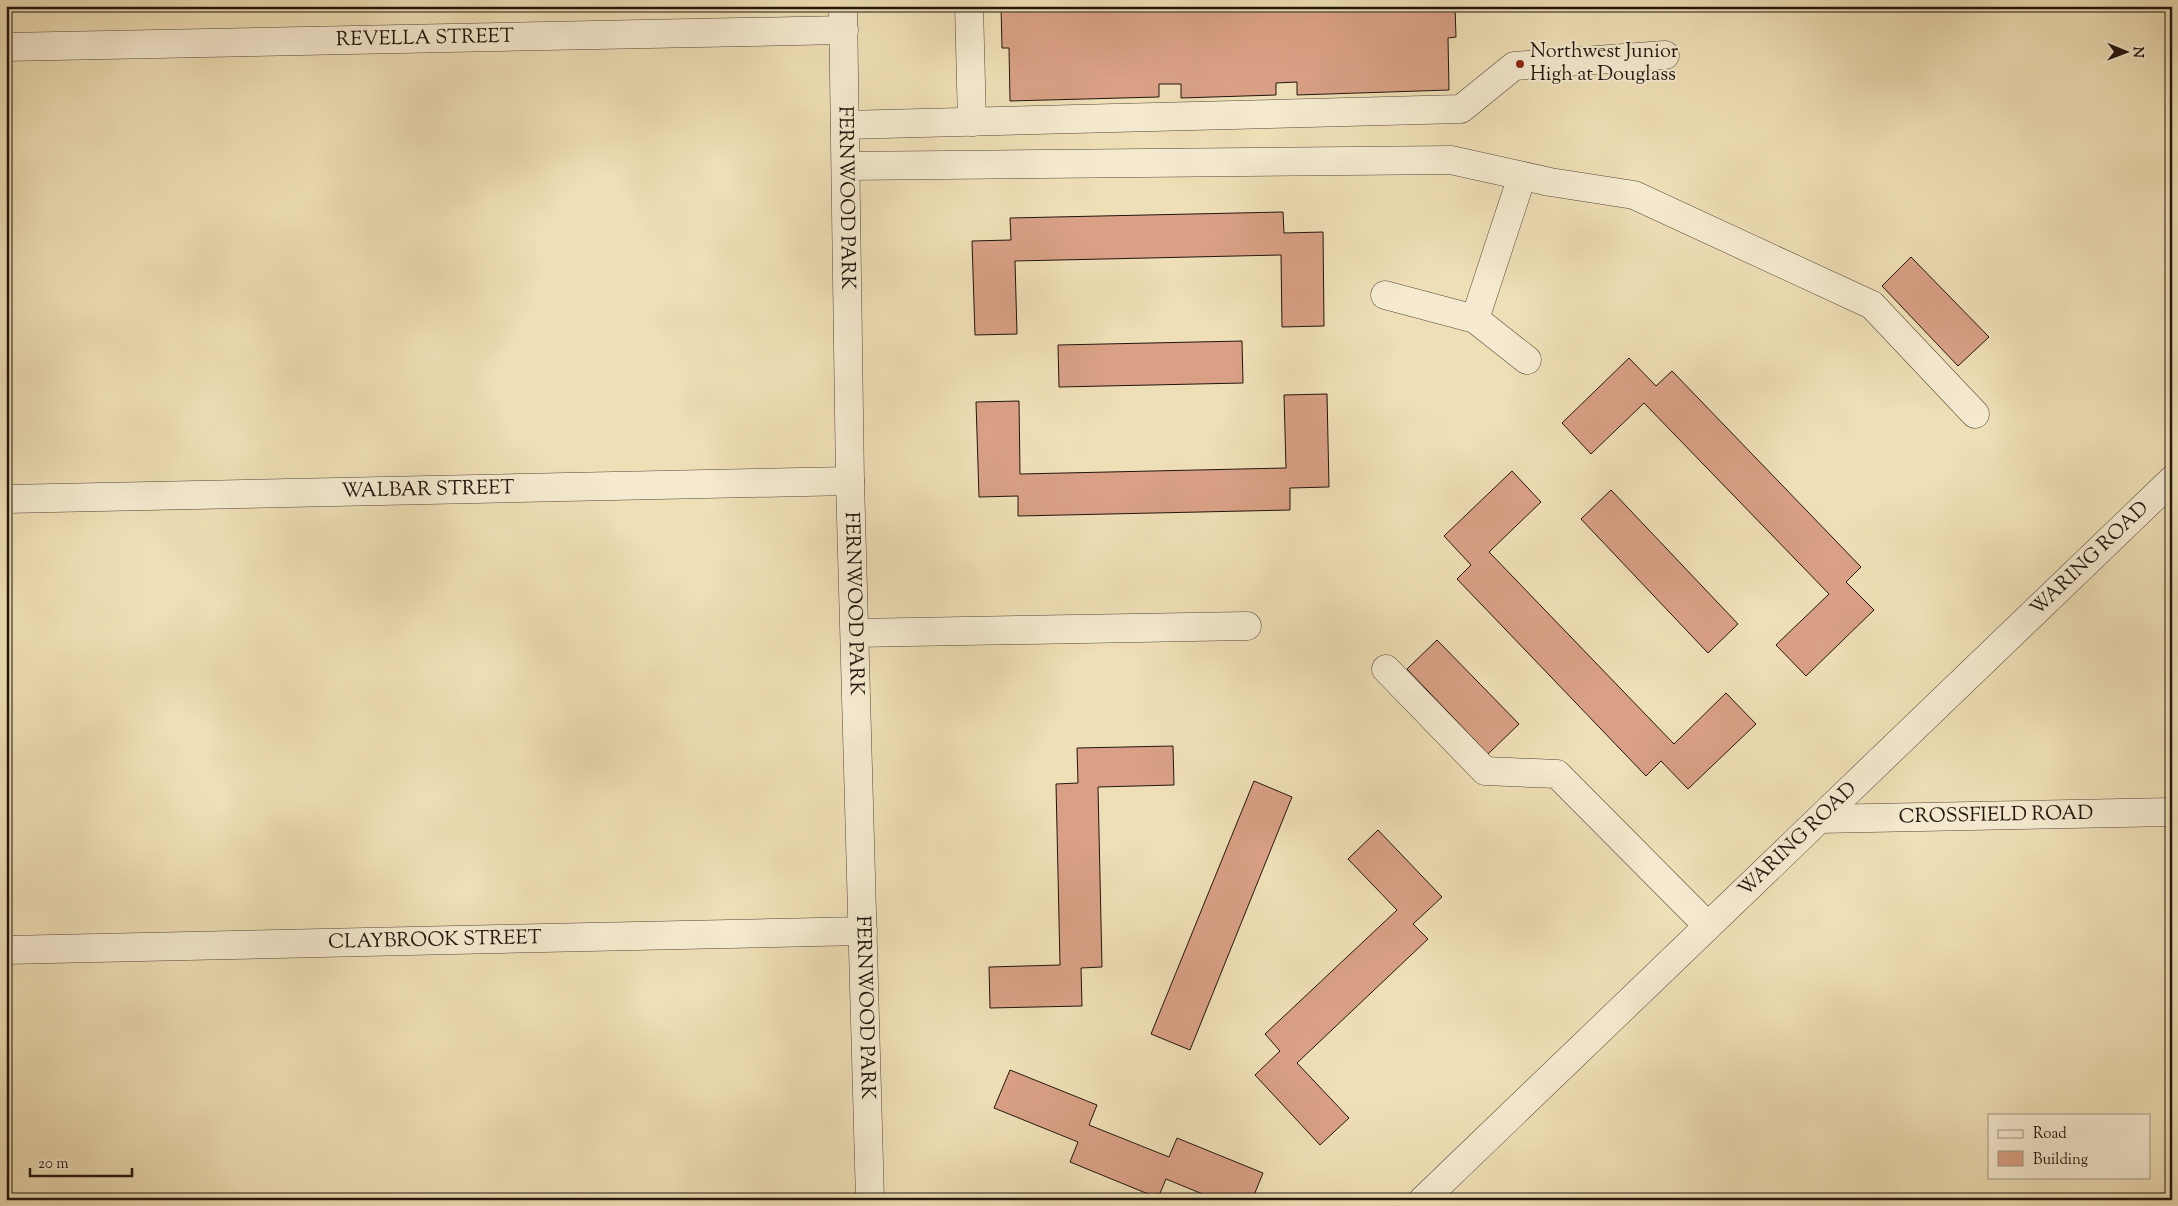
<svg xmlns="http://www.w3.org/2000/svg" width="2178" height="1206" viewBox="0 0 2178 1206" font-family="'Sorts Mill Goudy',serif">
<rect width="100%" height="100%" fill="#efdfb6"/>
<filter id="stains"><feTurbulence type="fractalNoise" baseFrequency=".004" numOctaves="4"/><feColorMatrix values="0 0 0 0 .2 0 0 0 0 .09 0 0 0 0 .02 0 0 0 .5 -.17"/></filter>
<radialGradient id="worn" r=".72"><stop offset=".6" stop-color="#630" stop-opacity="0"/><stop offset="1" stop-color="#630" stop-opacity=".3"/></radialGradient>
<g fill="#d9a085" stroke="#21160e">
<path d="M1001 6H1455L1456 37 1448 38 1449 90 1297 95V82L1276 83V95L1181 98V84H1159V97L1010 101 1009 48H1002Z"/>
<path d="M1283 212 1284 233 1323 232 1324 326 1282 327 1281 255 1015 261 1017 334 975 335 972 241 1011 240 1010 218Z"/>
<path d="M1911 257 1989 337 1958 366 1882 286Z"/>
<path d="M1242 341 1243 383 1059 387 1058 345Z"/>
<path d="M1629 358 1656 386 1672 371 1861 567 1846 582 1874 610 1806 676 1776 645 1829 594 1644 403 1591 454 1562 423Z"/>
<path d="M1327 394 1329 487 1290 488V510L1018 516V496L979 497 976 402 1019 401 1020 474 1286 468 1284 395Z"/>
<path d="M1512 471 1541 502 1489 552 1674 744 1726 693 1756 724 1688 789 1661 761 1646 776 1457 579 1471 565 1444 536Z"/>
<path d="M1611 490 1738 624 1708 653 1581 519Z"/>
<path d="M1437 640 1519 724 1488 754 1407 669Z"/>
<path d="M1173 746 1174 785 1098 787 1102 967 1081 968 1082 1006 990 1008 989 967 1060 965 1056 784 1078 783 1077 748Z"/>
<path d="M1254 781 1292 797 1190 1050 1151 1034Z"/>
<path d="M1378 830 1442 897 1413 924 1428 939 1297 1063 1349 1118 1320 1145 1255 1075 1280 1051 1265 1034 1397 910 1348 859Z"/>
<path d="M1010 1070 1097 1105 1089 1125 1169 1157 1177 1138 1263 1173 1252 1200H1217L1166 1179 1158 1198 1070 1162 1078 1142 994 1108Z"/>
</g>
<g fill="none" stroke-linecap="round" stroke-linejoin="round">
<g stroke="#544838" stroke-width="29">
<g id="minor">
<path id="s1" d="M843 6 850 481 870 1200"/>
<path d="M969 6 972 122"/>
<path id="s2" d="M6 47 844 30"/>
<path d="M845 125 1461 109 1514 66 1665 55"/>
<path d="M846 166 1451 160 1550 182 1634 195 1872 305 1975 414"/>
<path d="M1385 295 1475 319 1527 360"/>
<path d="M1475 319 1522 176"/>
<path id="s3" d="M6 499 850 481"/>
<path d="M855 633 1247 626"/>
<path d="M1386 669 1485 771 1557 774 1708 926"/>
<path id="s4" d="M1820 819 2172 812"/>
<path id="s5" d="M6 950 863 931"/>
<path id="s6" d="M1423 1200 2172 480"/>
</g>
</g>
<use href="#minor" stroke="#f5ead0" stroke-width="28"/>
</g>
<circle fill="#8f2418" stroke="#f5ead0" stroke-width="2" cx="1520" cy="64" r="5"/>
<g text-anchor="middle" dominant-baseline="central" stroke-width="4" stroke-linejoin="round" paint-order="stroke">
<g font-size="20" fill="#21160e" stroke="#f5ead0">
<text stroke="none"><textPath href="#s2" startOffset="419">REVELLA STREET</textPath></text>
<text stroke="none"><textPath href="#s1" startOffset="192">FERNWOOD PARK</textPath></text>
<text stroke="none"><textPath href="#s3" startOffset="422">WALBAR STREET</textPath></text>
<text stroke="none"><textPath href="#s6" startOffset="925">WARING ROAD</textPath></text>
<text stroke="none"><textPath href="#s1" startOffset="598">FERNWOOD PARK</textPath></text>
<text stroke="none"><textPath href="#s4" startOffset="176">CROSSFIELD ROAD</textPath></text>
<text stroke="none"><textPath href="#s6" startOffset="520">WARING ROAD</textPath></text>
<text stroke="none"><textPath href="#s5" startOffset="429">CLAYBROOK STREET</textPath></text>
<text stroke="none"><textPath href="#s1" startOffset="1002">FERNWOOD PARK</textPath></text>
</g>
<g font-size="20" fill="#21160e" stroke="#f5ead0" text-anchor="start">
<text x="1530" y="52">Northwest Junior<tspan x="1530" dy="23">High at Douglass</tspan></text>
</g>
</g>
<rect width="2178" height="1206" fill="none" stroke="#efdfb6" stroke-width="25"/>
<rect x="8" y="8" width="2163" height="1191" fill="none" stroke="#21160e" stroke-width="2.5"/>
<rect x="12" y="12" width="2153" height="1181" fill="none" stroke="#21160e"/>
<rect x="1988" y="1114" width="162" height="65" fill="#f5ead0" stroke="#a09582"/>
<rect x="1998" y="1130" width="25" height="8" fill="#f5ead0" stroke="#a09582"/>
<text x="2033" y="1138" font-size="15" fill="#21160e">Road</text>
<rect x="1998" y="1151" width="25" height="15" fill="#d9a085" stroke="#a09582"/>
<text x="2033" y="1164" font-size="15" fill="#21160e">Building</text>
<g transform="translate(2126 52) rotate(91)" stroke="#f5ead0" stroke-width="4" paint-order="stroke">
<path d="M0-4L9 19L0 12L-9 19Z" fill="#21160e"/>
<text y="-8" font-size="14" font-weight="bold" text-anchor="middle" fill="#21160e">N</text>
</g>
<path d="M30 1168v8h102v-8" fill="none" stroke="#21160e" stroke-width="2.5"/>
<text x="38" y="1168" font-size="15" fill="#21160e" stroke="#f5ead0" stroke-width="4" paint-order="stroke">20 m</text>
<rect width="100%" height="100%" filter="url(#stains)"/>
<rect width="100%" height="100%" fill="url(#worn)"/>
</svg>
